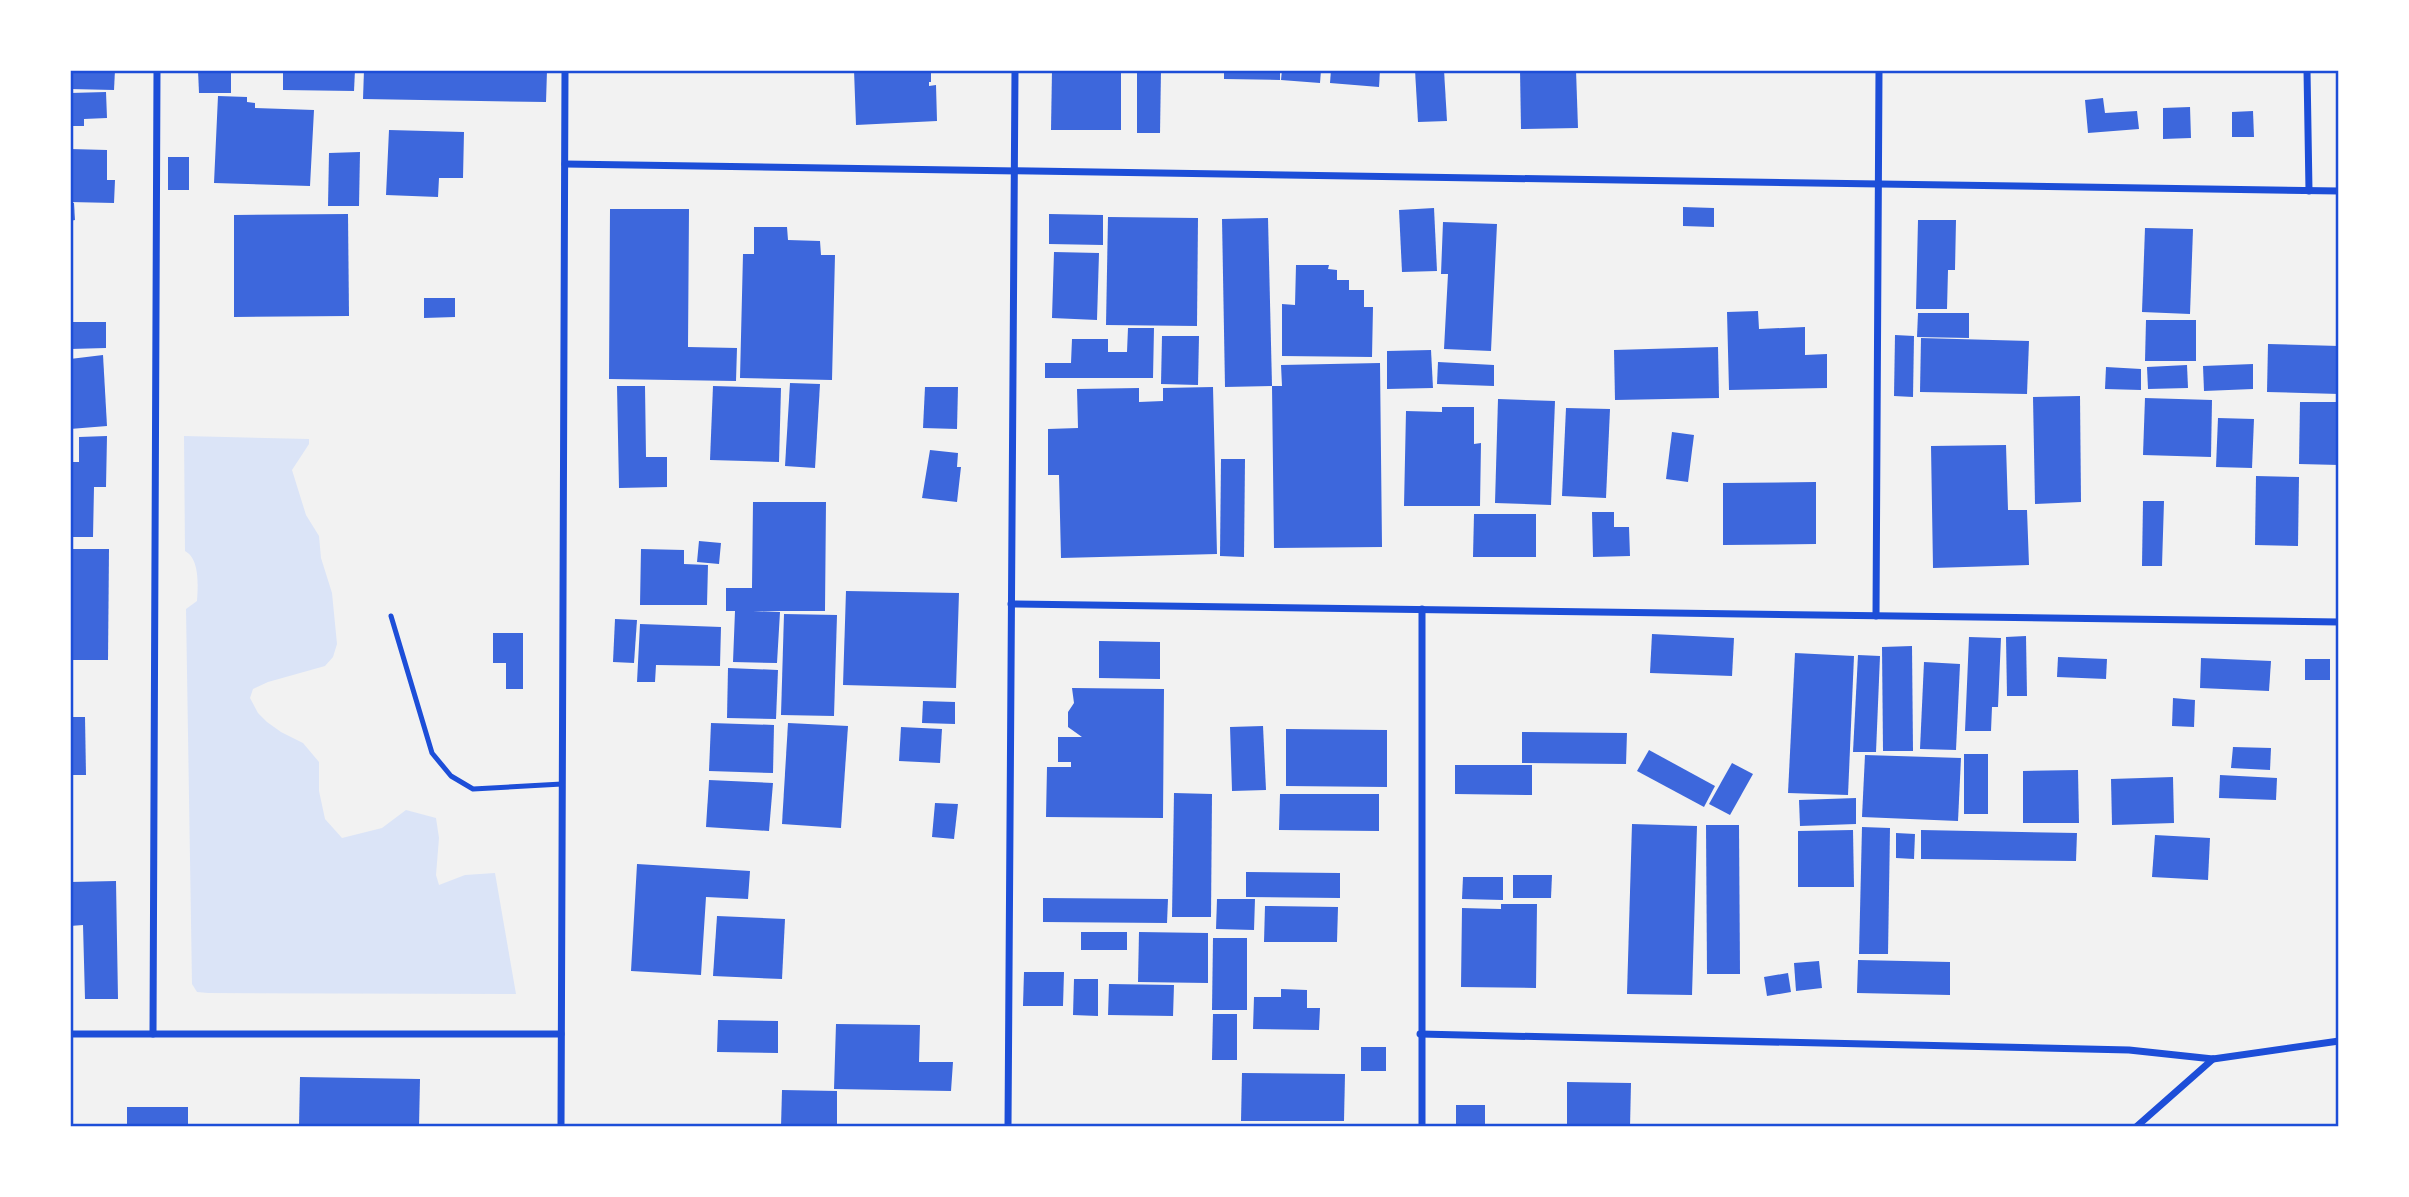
<svg xmlns="http://www.w3.org/2000/svg" width="2409" height="1197" viewBox="0 0 2409 1197" font-family="Arial,sans-serif">
<rect width="100%" height="100%" fill="#f2f2f2"/>
<path fill="#dbe4f7" d="M184 436 309 439V444L292 470 306 515 319 536 321 558 332 593 337 644 333 657 325 666 268 682 253 689 250 698 258 713 267 722 281 732 303 743 319 762V791L325 819 342 838 382 828 406 810 436 818 439 838 436 875 439 885 465 875 495 873 516 994 208 993 197 992 192 984 186 609 197 601C198 586 200 559 185 551Z"/>
<g fill="#3d67dc">
<path d="M70 70H115L114 90 70 89Z"/>
<path d="M198 70H231V93H199Z"/>
<path d="M283 70H355L354 91 283 90Z"/>
<path d="M364 70H547L546 102 363 99Z"/>
<path d="M854 70H931V82H929V86L936 85 937 121 856 125Z"/>
<path d="M1052 70H1121V130H1051Z"/>
<path d="M1137 70H1161L1160 133H1137Z"/>
<path d="M1224 70H1280V80L1224 79Z"/>
<path d="M1282 70H1321L1320 83 1281 80Z"/>
<path d="M1331 70H1380L1379 87 1330 83Z"/>
<path d="M1415 70H1444L1447 121 1418 122Z"/>
<path d="M1520 70H1576L1578 128 1521 129Z"/>
<path d="M106 92 107 118 84 119V126H70V93Z"/>
<path d="M218 96 247 97V102L255 103V108L314 110 310 186 214 183Z"/>
<path d="M2103 98 2105 113 2137 111 2139 129 2088 133 2085 100Z"/>
<path d="M2190 107 2191 138 2163 139V108Z"/>
<path d="M2253 111 2254 137H2232V112Z"/>
<path d="M389 130 464 132 463 178H439L438 197 386 195Z"/>
<path d="M70 149 107 150V180H115L114 203 70 202Z"/>
<path d="M360 152 359 206H328L329 153Z"/>
<rect x="168" y="157" width="21" height="33"/>
<path d="M70 203H74L75 220 70 221Z"/>
<path d="M1683 207 1714 208V227L1683 226Z"/>
<path d="M1434 208 1437 271 1402 272 1399 210Z"/>
<path d="M610 209H689L688 347 737 348 736 381 609 379Z"/>
<path d="M348 214 349 316 234 317V215Z"/>
<path d="M1049 214 1103 215V245L1049 244Z"/>
<path d="M1108 217 1198 218 1197 326 1106 325Z"/>
<path d="M1268 218 1272 386 1225 387 1222 219Z"/>
<path d="M1918 220H1956L1955 270H1948L1947 309H1916Z"/>
<path d="M1443 222 1497 224 1491 351 1444 349 1448 274H1441Z"/>
<path d="M754 227H787L788 240 820 241 821 255H835L832 380 740 378 743 254H754Z"/>
<path d="M2145 228 2193 229 2190 314 2142 312Z"/>
<path d="M1054 252 1099 253 1097 320 1052 318Z"/>
<path d="M1296 265H1329L1328 269 1337 270V280H1349V290H1364V307H1373L1372 357 1282 356V304L1295 305Z"/>
<path d="M424 298H455V317L424 318Z"/>
<path d="M1758 311 1759 329 1805 327V355L1827 354V388L1729 390 1727 312Z"/>
<path d="M1918 313H1969V338L1917 337Z"/>
<path d="M2146 320H2196V361H2145Z"/>
<path d="M70 322H106V348L70 349Z"/>
<path d="M1128 328H1154L1153 378H1045V363H1071L1072 339H1108V352H1127Z"/>
<path d="M1895 335 1914 336 1913 397 1894 396Z"/>
<path d="M1162 336H1199L1198 385 1161 384Z"/>
<path d="M1921 338 2029 341 2027 394 1920 392Z"/>
<path d="M2268 344 2339 346V394L2267 392Z"/>
<path d="M1718 347 1719 398 1615 400 1614 350Z"/>
<path d="M1431 350 1433 388 1387 389V351Z"/>
<path d="M103 355 107 426 70 429V359Z"/>
<path d="M1438 362 1494 365V386L1437 384Z"/>
<path d="M1380 363 1382 547 1274 548 1272 386H1282L1281 365Z"/>
<path d="M2253 364V389L2204 391 2203 366Z"/>
<path d="M2187 365 2188 388 2148 389 2147 367Z"/>
<path d="M2106 367 2141 369V390L2105 389Z"/>
<path d="M790 383 820 384 815 468 785 466Z"/>
<path d="M617 386H645L646 457H667V487L619 488Z"/>
<path d="M713 386 781 388 779 462 710 460Z"/>
<path d="M925 387H958L957 429 923 428Z"/>
<path d="M1213 387 1217 554 1061 558 1059 475H1048V429L1078 428 1077 389 1139 388V402L1163 401V388Z"/>
<path d="M2080 396 2081 502 2035 504 2033 397Z"/>
<path d="M2145 398 2212 400 2211 457 2143 455Z"/>
<path d="M1498 399 1555 401 1551 505 1495 503Z"/>
<path d="M2300 402H2339V465L2299 464Z"/>
<path d="M1442 407H1474V444L1481 443 1480 506H1404L1406 411 1442 412Z"/>
<path d="M1566 408 1610 409 1606 498 1562 496Z"/>
<path d="M2218 418 2254 419 2252 468 2216 467Z"/>
<path d="M1672 432 1694 435 1688 482 1666 479Z"/>
<path d="M107 436 106 487H94L93 537H70V462H79V437Z"/>
<path d="M2006 445 2008 510H2027L2029 565 1933 568 1931 446Z"/>
<path d="M930 450 958 453 957 467H961L957 502 922 498Z"/>
<path d="M1221 459H1245L1244 557 1220 556Z"/>
<path d="M2256 476 2299 477 2298 546 2255 545Z"/>
<path d="M1816 482V544L1723 545V483Z"/>
<path d="M2143 501H2164L2162 566H2142Z"/>
<path d="M753 502H826L825 611H753L780 612 777 663 733 662 735 611H726V588H752Z"/>
<path d="M1592 512H1614V527H1629L1630 556 1593 557Z"/>
<path d="M1474 514H1536V557H1473Z"/>
<path d="M699 541 721 543 719 564 697 562Z"/>
<path d="M70 549H109L108 660H70Z"/>
<path d="M641 549 684 550V564L708 565 707 605H640Z"/>
<path d="M846 591 959 593 956 688 843 685Z"/>
<path d="M784 614 837 615 834 716 781 715Z"/>
<path d="M615 619 637 620 634 663 613 662Z"/>
<path d="M640 624 721 627 720 666 656 665 655 682H637Z"/>
<path d="M493 633H523V689H506V663H493Z"/>
<path d="M1652 634 1734 638 1732 676 1650 673Z"/>
<path d="M2026 636 2027 696H2007L2006 637Z"/>
<path d="M1969 637 2001 638 1998 707H1992L1991 731H1965Z"/>
<path d="M1099 641 1160 642V679L1099 678Z"/>
<path d="M1912 646 1913 751H1883L1882 647Z"/>
<path d="M1795 653 1854 656 1848 795 1788 793Z"/>
<path d="M1858 655 1880 656 1876 752H1853Z"/>
<path d="M2058 657 2107 659 2106 679 2057 677Z"/>
<path d="M2201 658 2271 661 2269 691 2200 688Z"/>
<rect x="2305" y="659" width="25" height="21"/>
<path d="M1924 662 1960 664 1956 750 1920 749Z"/>
<path d="M728 668 778 670 776 719 727 718Z"/>
<path d="M1072 688 1164 689 1163 818 1046 817 1047 767H1071V762H1058V737H1082L1068 727V712L1074 703Z"/>
<path d="M2173 698 2195 700 2194 727 2172 726Z"/>
<path d="M923 701 955 702V724L922 723Z"/>
<path d="M70 717H85L86 775H70Z"/>
<path d="M711 723 774 725 773 773 709 771Z"/>
<path d="M788 723 848 726 841 828 782 824Z"/>
<path d="M1263 726 1266 790 1232 791 1230 727Z"/>
<path d="M901 727 942 729 940 763 899 761Z"/>
<path d="M1286 729 1387 730V787L1286 786Z"/>
<path d="M1522 732 1627 733 1626 764 1522 763Z"/>
<path d="M2233 747 2271 748 2270 770 2231 768Z"/>
<path d="M1649 750 1715 786 1704 807 1637 771Z"/>
<rect x="1964" y="754" width="24" height="60"/>
<path d="M1865 755 1961 758 1958 821 1862 817Z"/>
<path d="M1732 763 1753 774 1730 815 1709 804Z"/>
<path d="M1455 765H1532V795L1455 794Z"/>
<path d="M2078 770 2079 823H2023V771Z"/>
<path d="M2220 775 2277 778 2276 800 2219 798Z"/>
<path d="M2173 777 2174 823 2112 825 2111 779Z"/>
<path d="M709 780 773 783 769 831 706 827Z"/>
<path d="M1174 793 1212 794 1211 917H1172Z"/>
<path d="M1280 794H1379V831L1279 830Z"/>
<path d="M1856 798V824L1800 826 1799 800Z"/>
<path d="M935 803 958 804 954 839 932 837Z"/>
<path d="M1632 824 1697 826 1692 995 1627 994Z"/>
<path d="M1706 825H1739L1740 974H1707Z"/>
<path d="M1862 827 1890 828 1888 954H1859Z"/>
<path d="M1853 830 1854 887H1798V831Z"/>
<path d="M1921 830 2077 833 2076 861 1921 859Z"/>
<path d="M1896 833 1915 834 1914 859 1896 858Z"/>
<path d="M2155 835 2210 838 2208 880 2152 877Z"/>
<path d="M637 864 750 871 748 899 706 897 701 975 631 971Z"/>
<path d="M1246 872 1340 873V898L1246 897Z"/>
<path d="M1513 875H1552L1551 898H1513Z"/>
<path d="M1463 877H1503V900L1462 899Z"/>
<path d="M116 881 118 999H85L83 925 70 926V882Z"/>
<path d="M1043 898 1168 899 1167 923 1043 922Z"/>
<path d="M1217 899H1255L1254 930 1216 929Z"/>
<path d="M1501 904H1537L1536 988 1461 987 1462 908 1501 909Z"/>
<path d="M1265 906 1338 907 1337 942H1264Z"/>
<path d="M717 916 785 919 782 979 713 976Z"/>
<rect x="1081" y="932" width="46" height="18"/>
<path d="M1139 932 1208 933V983L1138 982Z"/>
<path d="M1213 938H1247V1010H1212Z"/>
<path d="M1858 960 1950 962V995L1857 993Z"/>
<path d="M1819 961 1822 988 1796 991 1794 963Z"/>
<path d="M1024 972H1064L1063 1006H1023Z"/>
<path d="M1788 973 1791 992 1767 996 1764 977Z"/>
<path d="M1074 979H1098V1016L1073 1015Z"/>
<path d="M1109 984 1174 985 1173 1016 1108 1015Z"/>
<path d="M1281 989 1307 990V1008H1320L1319 1030 1253 1029 1254 997H1281Z"/>
<path d="M1213 1014H1237V1060H1212Z"/>
<path d="M718 1020 778 1021V1053L717 1052Z"/>
<path d="M836 1024 920 1025 919 1062H953L951 1091 834 1089Z"/>
<rect x="1361" y="1047" width="25" height="24"/>
<path d="M1242 1073 1345 1074 1344 1121H1241Z"/>
<path d="M300 1077 420 1079 419 1127H299Z"/>
<path d="M1567 1082 1631 1083 1630 1127H1567Z"/>
<path d="M782 1090 837 1091V1127H781Z"/>
<rect x="1456" y="1105" width="29" height="22"/>
<rect x="127" y="1107" width="61" height="20"/>
</g>
<g fill="none" stroke-linecap="round" stroke-linejoin="round">
<path stroke="#1d4ed8" stroke-width="5" d="M391 616 432 753 451 776 473 789 562 784"/>
<g stroke="#1d4ed8" stroke-width="7">
<path d="M2307 70 2309 191"/>
<path d="M565 164 2339 191"/>
<path d="M1011 604 2339 622"/>
<path d="M1876 616 1879 70"/>
<path d="M70 1034H561"/>
<path d="M153 1034 157 70"/>
<path d="M1420 1034 2129 1050 2213 1059 2339 1041"/>
<path d="M561 1127 565 70"/>
<path d="M1008 1127 1015 70"/>
<path d="M1422 1127V609"/>
<path d="M2136 1127 2213 1059"/>
</g>
</g>
<rect width="2409" height="1197" fill="none" stroke="#ffffff" stroke-width="144"/>
<rect x="72" y="72" width="2265" height="1053" fill="none" stroke="#1d4ed8" stroke-width="2.5"/>
</svg>
